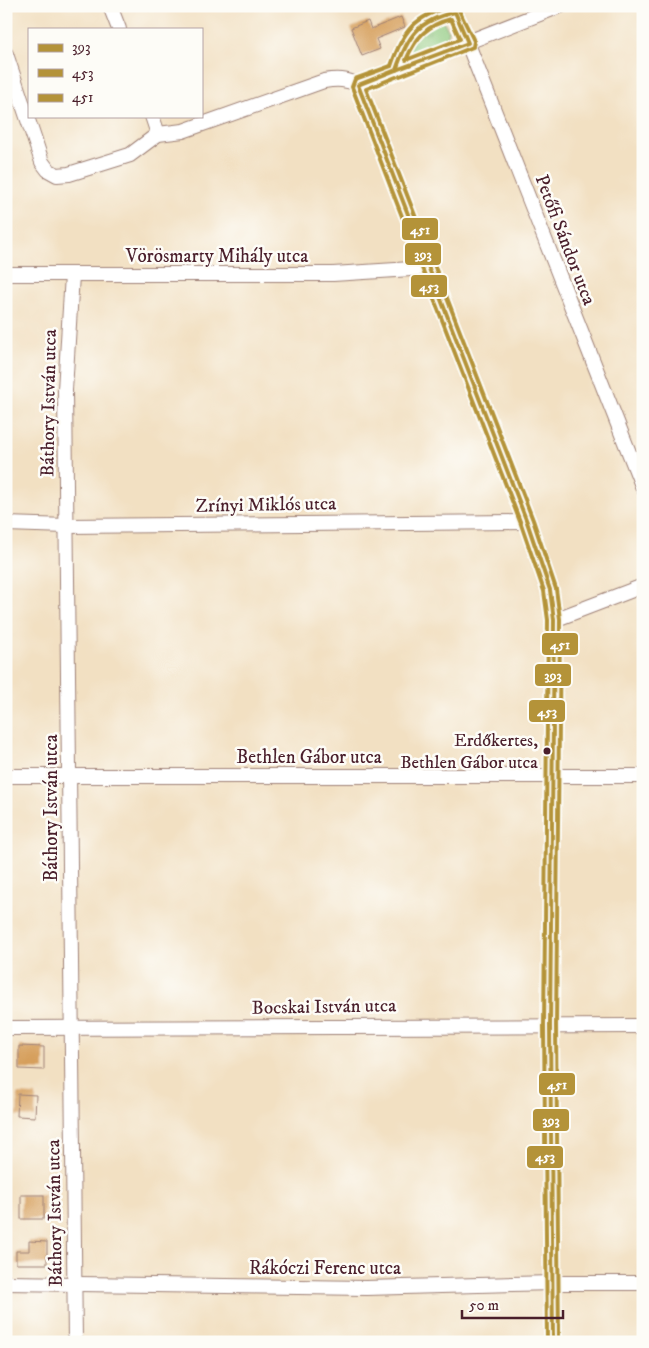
<svg xmlns="http://www.w3.org/2000/svg" width="649" height="1348" viewBox="0 0 649 1348" font-family="'IM FELL DW Pica',serif">
<defs>
<pattern id="grass-tufts" width="24" height="20" patternUnits="userSpaceOnUse" patternTransform="scale(1.25)"><rect width="24" height="20" fill="#8dc97e"/><path d="M3 7l-1-3M5 7V3M7 7l1-3M15 17l-1-3M17 17v-4M19 17l1-3" fill="none" stroke="#7bac6d"/></pattern>
</defs>
<rect width="100%" height="100%" fill="#fdfcf7"/>
<filter id="ink" filterUnits="userSpaceOnUse"><feTurbulence type="fractalNoise" baseFrequency=".02" numOctaves="2"/><feDisplacementMap in="SourceGraphic" scale="10" xChannelSelector="R" yChannelSelector="G"/><feConvolveMatrix kernelMatrix="1 2 1 2 8 2 1 2 1" color-interpolation-filters="sRGB"/></filter>
<filter id="wash" filterUnits="userSpaceOnUse"><feTurbulence type="fractalNoise" baseFrequency=".0096" numOctaves="4" result="noise"/><feDisplacementMap in="SourceGraphic" scale="20" xChannelSelector="R" yChannelSelector="G"/><feGaussianBlur stdDeviation="1.12" result="paint"/><feColorMatrix in="noise" values="0 0 0 0 0 0 0 0 0 0 0 0 0 0 0 0 0 1.4 0 .05"/><feComposite in="paint" operator="in"/></filter>
<g filter="url(#wash)">
<rect width="100%" height="100%" fill="#f2e0c2"/>
<path fill="url(#grass-tufts)" stroke="#6c7454" d="M435 20 444 22 449 32 445 43 406 58C404 42 421 27 435 20Z"/>
<g id="blocks">
<g fill="#d69f5b">
<path d="M401 17 405 27 376 39 380 49 362 56 351 28 368 21 371 29Z"/>
<path d="M19 1046 44 1047V1070L19 1069Z"/>
<path d="M18 1094 36 1095 35 1117 17 1116Z"/>
<rect x="21" y="1195" width="23" height="24"/>
<path d="M29 1241 47 1242V1264H16V1251H29Z"/>
</g>
</g>
</g>
<g filter="url(#ink)">
<use href="#blocks" fill-opacity="0" stroke="#9e8076" stroke-width="1"/>
<g fill="none" stroke-linecap="round" stroke-linejoin="round">
<g stroke="#9e8076" stroke-width="9">
<path id="service" d="M397 70C408 33 416 20 455 12"/>
</g>
<g stroke="#9e8076" stroke-width="16">
<g id="minor">
<path d="M110 6 119 29"/>
<path d="M453 6 643 488"/>
<path d="M6 54 42 162 48 170 57 175 69 174 130 155 158 134 183 131 324 81C337 79 347 79 358 85"/>
<path d="M358 85 527 522 550 590 554 620 550 1026 553 1342"/>
<path d="M358 85 560 6"/>
<path d="M152 116 158 134"/>
<path d="M6 274H333L427 268"/>
<path d="M72 275 65 390 75 1342"/>
<path d="M6 524 67 526 527 522"/>
<path d="M554 620 643 586"/>
<path d="M6 776H643"/>
<path d="M6 1028 643 1026"/>
<path d="M6 1283 366 1288 553 1283H643"/>
</g>
</g>
<use href="#service" stroke="#fff" stroke-width="7"/>
<use href="#minor" stroke="#fff" stroke-width="14"/>
<g stroke="#fdfcf7" stroke-width="8">
<g id="bus-1">
<path d="M455 12 468 43 396 70C408 35 418 21 455 12Z"/>
<path d="M396 70 358 85 527 522 550 590 554 620 550 1026 553 1342"/>
</g>
</g>
<g stroke="#fdfcf7" stroke-width="8">
<g id="bus-2">
<path d="M451 19 460 39 406 60C416 37 427 25 451 19Z"/>
<path d="M391 66 355 79 352 87 521 524 544 591 548 620 544 1026 547 1342"/>
</g>
</g>
<g stroke="#fdfcf7" stroke-width="8">
<g id="bus-3">
<path d="M391 66C403 30 415 16 452 6"/>
<path d="M400 76 473 47 474 41 457 6"/>
<path d="M396 77 366 89 533 520 556 589 560 619 556 1026 559 1342"/>
</g>
</g>
<use href="#bus-1" stroke="#b49339" stroke-width="4"/>
<use href="#bus-2" stroke="#b49339" stroke-width="4"/>
<use href="#bus-3" stroke="#b49339" stroke-width="4"/>
</g>
</g>
<circle fill="#4a1f2b" stroke="#fdfcf7" stroke-width="2" cx="547" cy="751" r="4.5"/>
<g text-anchor="middle" dominant-baseline="central" stroke-width="5" stroke-linejoin="round" paint-order="stroke">
<g font-size="18" fill="#4a1f2b" stroke="#fdfcf7" text-anchor="end">
<text x="538" y="741">Erdőkertes,<tspan x="538" dy="22">Bethlen Gábor utca</tspan></text>
</g>
<g font-size="19" fill="#4a1f2b" stroke="#fdfcf7">
<text transform="translate(565 240) rotate(69)">Petőfi Sándor utca</text>
<text x="217" y="256">Vörösmarty Mihály utca</text>
<text transform="translate(49 403) rotate(-89)">Báthory István utca</text>
<text transform="translate(266 505) rotate(-1)">Zrínyi Miklós utca</text>
<text x="309" y="757">Bethlen Gábor utca</text>
<text transform="translate(51 808) rotate(-90)">Báthory István utca</text>
<text transform="translate(324 1007) rotate(-1)">Bocskai István utca</text>
<text transform="translate(55 1213) rotate(-91)">Báthory István utca</text>
<text x="325" y="1268">Rákóczi Ferenc utca</text>
</g>
</g>
<g stroke="#fdfcf7" stroke-width="2">
<rect x="401" y="217" width="38" height="24" rx="5" fill="#b49339"/>
<rect x="404" y="242" width="38" height="24" rx="5" fill="#b49339"/>
<rect x="410" y="274" width="38" height="24" rx="5" fill="#b49339"/>
<rect x="541" y="632" width="38" height="24" rx="5" fill="#b49339"/>
<rect x="534" y="663" width="38" height="24" rx="5" fill="#b49339"/>
<rect x="528" y="699" width="38" height="24" rx="5" fill="#b49339"/>
<rect x="538" y="1072" width="38" height="24" rx="5" fill="#b49339"/>
<rect x="532" y="1108" width="38" height="24" rx="5" fill="#b49339"/>
<rect x="526" y="1145" width="38" height="24" rx="5" fill="#b49339"/>
</g>
<g font-size="14" text-anchor="middle" font-weight="bold" fill="#fff">
<text x="420" y="234">451</text>
<text x="423" y="259">393</text>
<text x="429" y="291">453</text>
<text x="560" y="649">451</text>
<text x="553" y="680">393</text>
<text x="547" y="716">453</text>
<text x="557" y="1089">451</text>
<text x="551" y="1125">393</text>
<text x="545" y="1161">453</text>
</g>
<rect width="649" height="1348" fill="none" stroke="#fdfcf7" stroke-width="25"/>
<rect x="28" y="28" width="175" height="90" fill="#fdfcf7" stroke="#b5a4a5"/>
<rect x="38" y="44" width="25" height="8" fill="#b49339" stroke="#b5a4a5"/>
<text x="72" y="52" font-size="15" fill="#4a1f2b">393</text>
<rect x="38" y="69" width="25" height="8" fill="#b49339" stroke="#b5a4a5"/>
<text x="72" y="78" font-size="15" fill="#4a1f2b">453</text>
<rect x="38" y="94" width="25" height="8" fill="#b49339" stroke="#b5a4a5"/>
<text x="72" y="102" font-size="15" fill="#4a1f2b">451</text>
<path d="M462 1310v8h101v-8" fill="none" stroke="#4a1f2b" stroke-width="2.5"/>
<text x="469" y="1310" font-size="15" fill="#4a1f2b" stroke="#fdfcf7" stroke-width="4" paint-order="stroke">50 m</text>
</svg>
